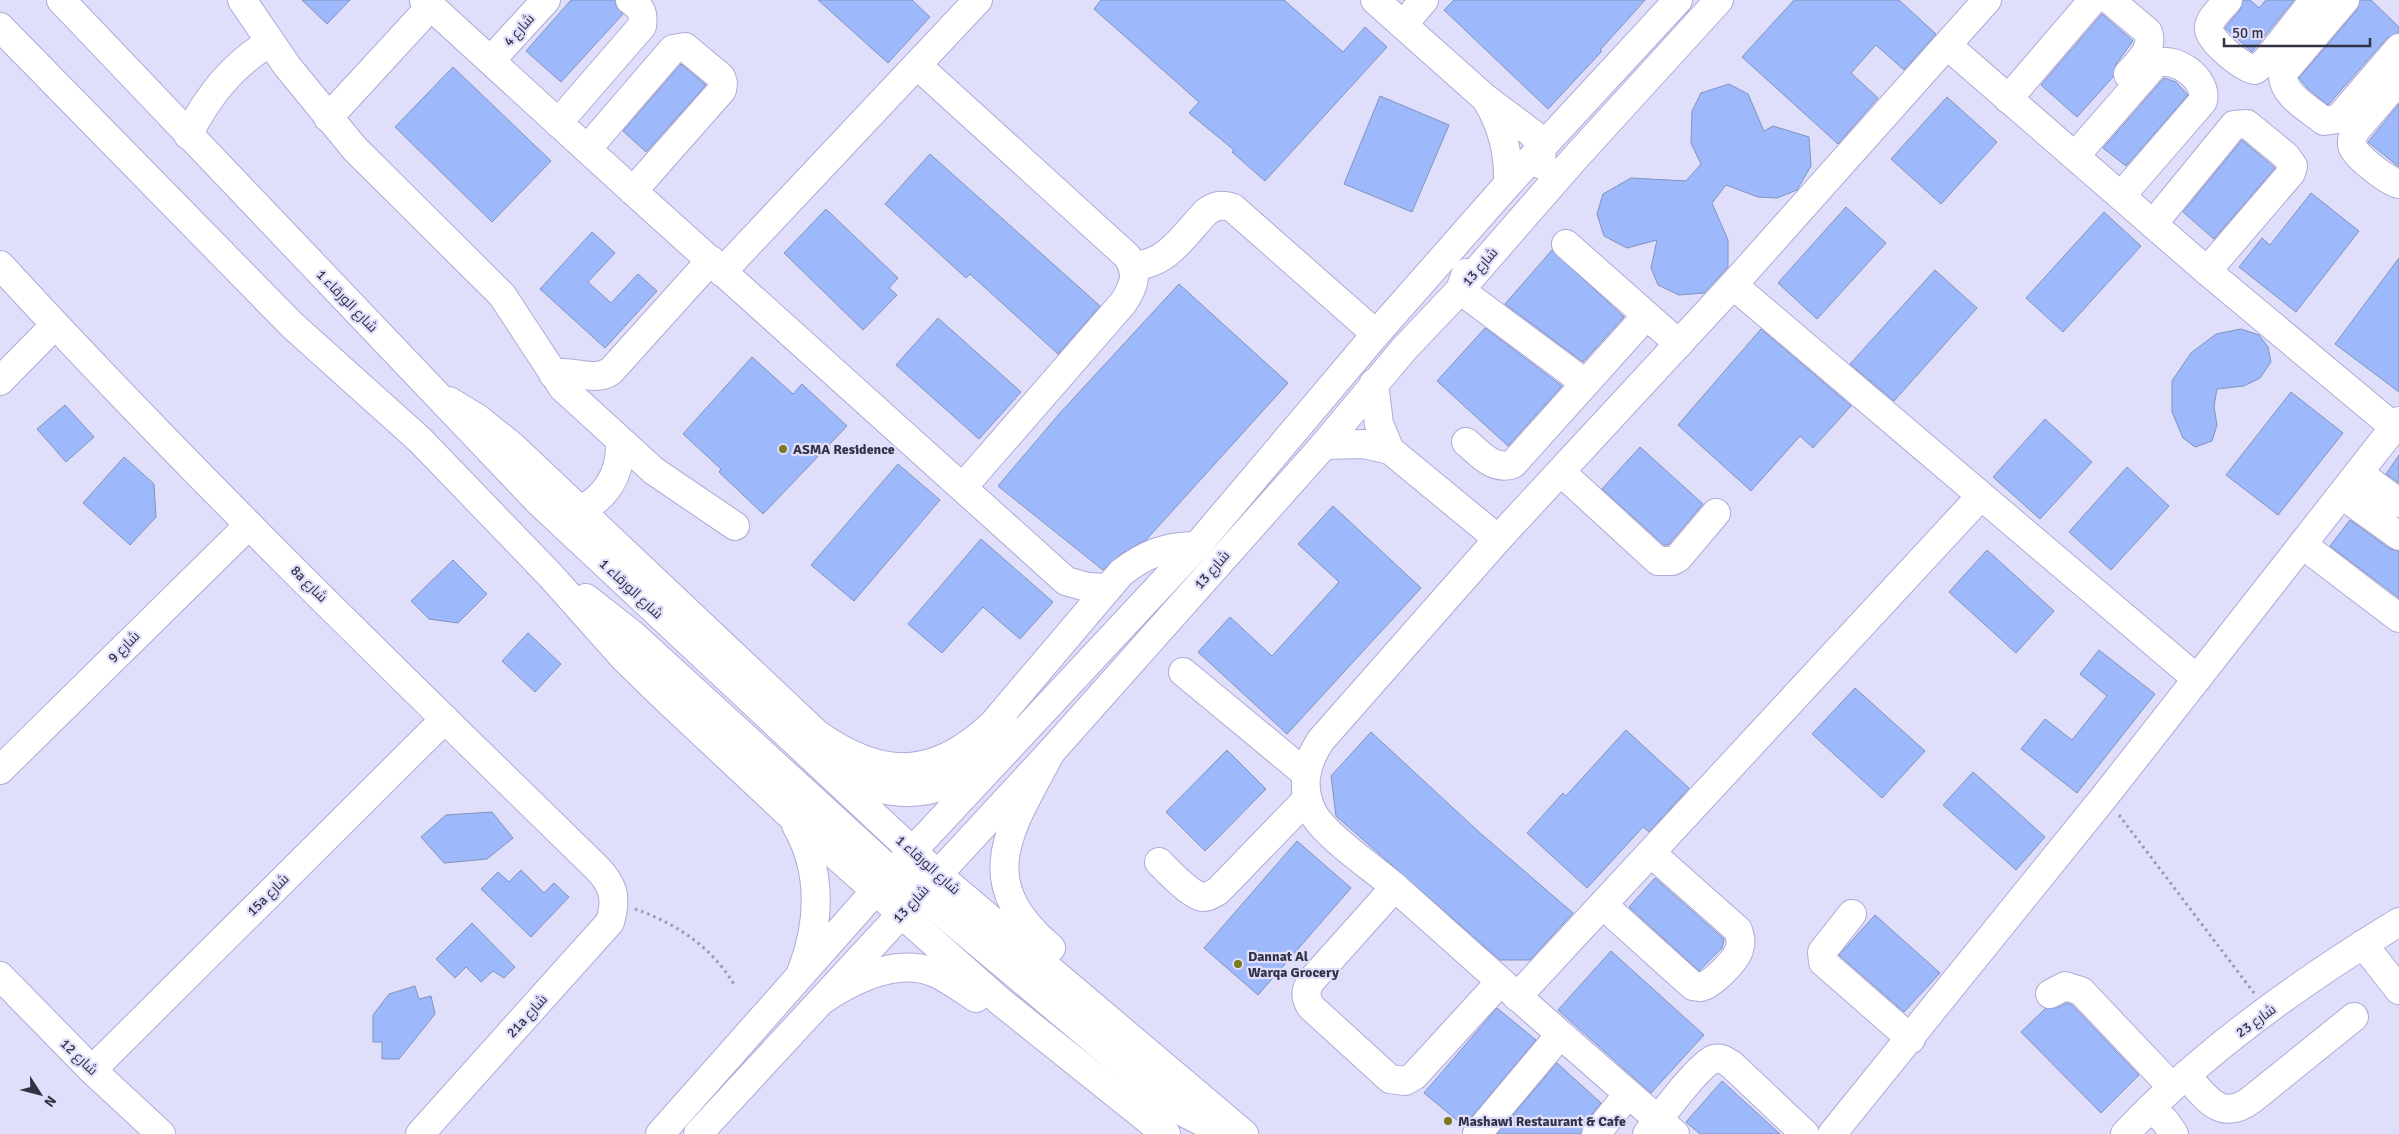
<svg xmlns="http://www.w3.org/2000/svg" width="2399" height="1134" viewBox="0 0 2399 1134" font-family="Signika,Cairo,sans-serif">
<rect width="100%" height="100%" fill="#dfdefb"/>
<g fill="#9db8fb" stroke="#8193bc">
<path d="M302 0H350L327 24Z"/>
<path d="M571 0H615L616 6 623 14 561 82 526 51Z"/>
<path d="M818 0H912L930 17 888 63Z"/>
<path d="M1101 0H1284L1343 52 1365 27 1387 47 1265 181 1232 152 1234 150 1189 113 1199 102 1094 9Z"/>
<path d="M1454 0H1645L1600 50 1602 51 1548 109 1444 10Z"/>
<path d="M1794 0H1899L1936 34 1904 70 1876 45 1851 73 1878 98 1838 144 1742 57Z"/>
<path d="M2243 0H2250L2259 8 2266 0H2294L2252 52 2225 28 2240 10Z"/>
<path d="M2360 0H2371L2399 27V33L2387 38 2328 105 2308 89 2299 78 2357 10Z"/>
<path d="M2102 14 2133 41 2116 64 2113 77 2077 117 2041 85Z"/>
<path d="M681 64 706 85 646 152 623 131Z"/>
<path d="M453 67 551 161 492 222 395 127Z"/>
<path d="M2164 78 2176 82 2188 95 2126 166 2103 148Z"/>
<path d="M1729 84 1748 94 1764 131 1773 126 1809 137 1811 166 1797 190 1777 198 1758 197 1726 185 1712 203 1728 240V267L1704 293 1679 295 1658 285 1651 268 1657 240 1627 248 1604 236 1597 214 1603 194 1631 178 1686 181 1701 164 1691 143 1692 111 1701 93Z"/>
<path d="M1380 96 1449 125 1412 212 1344 184Z"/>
<path d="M1947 97 1997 142 1941 204 1891 159Z"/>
<path d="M2399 104V167L2368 142Z"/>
<path d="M2242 140 2275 168 2214 239 2183 212Z"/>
<path d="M930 154 1100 306 1058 354 970 274 966 278 885 204Z"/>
<path d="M2311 193 2359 231 2296 312 2239 267 2262 238 2270 245Z"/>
<path d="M1846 207 1886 243 1817 319 1778 283Z"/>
<path d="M826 209 898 278 889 288 897 295 863 330 784 253Z"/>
<path d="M2104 212 2141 246 2063 332 2026 298Z"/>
<path d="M592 232 615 253 588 282 611 303 638 274 657 291 605 348 540 289Z"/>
<path d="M1552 250 1624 317 1583 362 1505 304Z"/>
<path d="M2399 258V392L2335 344Z"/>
<path d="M1935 270 1977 308 1894 401 1850 364Z"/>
<path d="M1179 284 1288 383 1146 540 1121 554 1103 570 998 486 1060 413Z"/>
<path d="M938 318 1021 392 979 439 896 365Z"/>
<path d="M1485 328 1562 386 1508 446 1437 381Z"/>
<path d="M1761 329 1851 406 1813 448 1800 436 1751 491 1678 425Z"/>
<path d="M2241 329 2259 335 2268 347 2271 362 2260 378 2244 386 2217 389 2214 406 2217 425 2212 441 2195 447 2183 438 2172 412V381L2191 353 2216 334Z"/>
<path d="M752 357 793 394 802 384 847 426 763 514 719 472 721 469 683 434Z"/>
<path d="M2291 392 2343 433 2278 515 2226 475Z"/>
<path d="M65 405 94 437 66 462 37 429Z"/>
<path d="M2045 419 2092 462 2040 519 1993 477Z"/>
<path d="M1640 447 1703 504 1668 545H1664L1602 489Z"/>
<path d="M2399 455V483L2386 474Z"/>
<path d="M124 457 154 484 156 517 130 545 83 503Z"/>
<path d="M898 464 940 500 854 601 811 565Z"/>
<path d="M2127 467 2169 506 2111 570 2069 532Z"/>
<path d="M1333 506 1421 588 1287 734 1198 652 1230 617 1272 656 1339 582 1298 544Z"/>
<path d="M2350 520 2390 549 2399 551V598L2330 546Z"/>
<path d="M981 539 1053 602 1020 639 983 607 942 653 908 624Z"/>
<path d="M1987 550 2054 611 2016 653 1949 592Z"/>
<path d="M453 560 487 594 458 623 429 619 411 601Z"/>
<path d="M528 633 561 664 535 692 502 661Z"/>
<path d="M2099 650 2155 694 2077 793 2021 749 2045 719 2072 740 2107 696 2080 674Z"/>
<path d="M1855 688 1925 751 1882 798 1812 734Z"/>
<path d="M1626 730 1689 788 1649 832 1643 827 1587 888 1527 833 1563 793 1566 796Z"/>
<path d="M1371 732 1479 832 1573 913 1530 960H1500L1336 816 1331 776Z"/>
<path d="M1227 750 1266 789 1205 851 1166 812Z"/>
<path d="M1973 772 2045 837 2016 870 1943 805Z"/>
<path d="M492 812 513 838 487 859 444 863 421 837 446 815Z"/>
<path d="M1297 841 1351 888 1258 995 1204 948Z"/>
<path d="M521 870 544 893 554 883 569 897 531 937 481 889 498 872 509 882Z"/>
<path d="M1655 878 1724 939 1722 948 1699 971 1629 907Z"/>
<path d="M1875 915 1940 973 1904 1012 1839 955Z"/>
<path d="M472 923 515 967 504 978 493 971 481 982 466 967 455 978 436 959Z"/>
<path d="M1611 951 1704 1035 1651 1093 1558 1010Z"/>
<path d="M415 986 419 999 431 996 435 1014 399 1059H382V1042H373V1015L389 994Z"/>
<path d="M2067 1003 2072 1005 2139 1075 2101 1113 2021 1032 2046 1008H2057Z"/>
<path d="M1497 1008 1536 1040 1464 1126 1424 1093Z"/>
<path d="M1557 1063 1601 1103 1584 1124 1581 1134H1497Z"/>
<path d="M1722 1081 1780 1134H1700L1686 1122Z"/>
</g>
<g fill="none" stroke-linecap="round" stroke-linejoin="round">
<g stroke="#adabd8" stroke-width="30">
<g id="minor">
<path d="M242 0 287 66 355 149 502 295 563 388 654 471 735 526"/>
<path d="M424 0 633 191 1066 581 1087 587 1108 588"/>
<path d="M1375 0 1485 98 1533 134 1541 148 1542 165"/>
<path d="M2110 0 2148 32C2154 50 2139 61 2128 74"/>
<path d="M2228 0C2222 8 2208 19 2209 29 2209 41 2244 69 2255 70L2266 61 2314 0"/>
<path d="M2345 0 2283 73C2281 94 2309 109 2324 121L2338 119 2399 48"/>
<path d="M1403 25 1424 0"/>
<path d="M1948 46 2207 271 2394 427"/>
<path d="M491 60 546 0"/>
<path d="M917 65 1127 256C1139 273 1134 287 1123 303L963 487"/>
<path d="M2399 80 2356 130C2353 135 2351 139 2352 145 2353 155 2389 182 2399 184"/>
<path d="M2008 99 2093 0"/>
<path d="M1487 101C1503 127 1509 154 1508 184"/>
<path d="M328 118 431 6"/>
<path d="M558 123 642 26C644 13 641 8 630 0"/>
<path d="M188 135C208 96 232 65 269 43"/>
<path d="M587 149 673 49 685 47 721 77 723 83 722 90 633 191"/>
<path d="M2075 156 2156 63C2176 56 2208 79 2203 101L2121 196"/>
<path d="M2153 224 2234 125 2247 124 2286 156 2293 166 2291 173 2207 271"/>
<path d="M1566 244 1679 344"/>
<path d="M0 265C191 473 394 670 596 867 614 885 617 898 610 922L420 1134"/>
<path d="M1134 265C1166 266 1186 233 1206 212 1216 205 1222 204 1233 208L1376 334"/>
<path d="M722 272 978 0"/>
<path d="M1466 273 1460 290 1585 383"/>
<path d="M1733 285 2197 679"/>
<path d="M553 374C573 369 594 383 611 371L711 260"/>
<path d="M0 381 55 325"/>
<path d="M1374 383 1379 424 1390 450"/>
<path d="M449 401 477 418 512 446 817 734C882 780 934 780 993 724L1121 573C1145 554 1166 546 1197 546"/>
<path d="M1466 442C1480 454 1494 471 1513 464L1646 316"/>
<path d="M1324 445 1364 444 1390 450 1498 539"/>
<path d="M1561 472 1658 561H1672L1678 558 1716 513"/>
<path d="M2359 473 2399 503"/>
<path d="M2342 495 2399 536"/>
<path d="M579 511C607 497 621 474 620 442"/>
<path d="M2303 545 2399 618"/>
<path d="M1183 672 1305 773"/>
<path d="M0 770 249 525"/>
<path d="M1159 862C1168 871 1192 897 1203 897 1209 897 1214 893 1218 891L1307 799"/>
<path d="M1395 887 1311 981C1305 990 1305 998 1311 1007L1390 1079 1405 1081 1414 1076 1500 982"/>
<path d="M1603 905 1693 986 1701 987C1712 984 1735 962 1739 950 1742 942 1740 937 1738 930L1651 853"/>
<path d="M1852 914 1822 952 1823 962 1911 1039"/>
<path d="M2363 944 2399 990"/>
<path d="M0 976 92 1070 161 1134"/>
<path d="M2050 994 2065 986 2081 991 2172 1087"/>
<path d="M1517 997 1980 497"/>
<path d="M92 1070 445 719"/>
<path d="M2186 1075C2205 1096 2220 1123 2251 1100L2354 1017"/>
<path d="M2151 1108 2165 1121 2174 1134"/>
<path d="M660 1134 876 890 1197 546 1376 334 1508 184 1678 0"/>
<path d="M698 1134 1051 752 1324 445 1404 349 1460 290 1575 158 1719 0"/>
<path d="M1477 1134 1560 1035"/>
<path d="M1596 1134 1628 1094"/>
<path d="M1647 1134C1659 1119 1699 1064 1714 1059 1721 1057 1726 1061 1732 1065L1805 1134"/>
<path d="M1675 1134C1581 1054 1489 971 1397 889 1376 870 1325 836 1313 813 1300 787 1305 764 1321 740L1498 539 1733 285 1987 0"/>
<path d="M1832 1134 2105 796 2399 421"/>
<path d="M2125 1134C2203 1051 2302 981 2399 922"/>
</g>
</g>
<g stroke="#adabd8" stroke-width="30">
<g id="major">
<path d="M61 0 539 502 938 875 1244 1134"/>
<path d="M0 27 292 325 420 440 551 576 624 658 664 697 790 815 1001 1002 1166 1134"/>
<path d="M586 598 632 634 892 872 915 878 938 875"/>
<path d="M837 776C888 795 933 804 977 764 992 750 1002 736 1023 731"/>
<path d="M796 825C823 872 820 925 801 973"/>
<path d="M889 886 906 887 920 894 1175 1108 1201 1121 1231 1124"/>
<path d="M1051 948C970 880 1011 828 1051 752"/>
<path d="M821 1001C852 980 895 958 933 972 948 978 962 989 976 998"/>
</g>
</g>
<g stroke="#9998b0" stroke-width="3" stroke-dasharray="2.5 4" stroke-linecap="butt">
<path d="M2119 815 2254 993"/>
<path d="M635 909C677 924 712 947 735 986"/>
</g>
<use href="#minor" stroke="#fff" stroke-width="28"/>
<use href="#major" stroke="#fff" stroke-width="28"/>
</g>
<g fill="#7c791f" stroke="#dfdefb" stroke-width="2">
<circle cx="783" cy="449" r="5"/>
<circle cx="1238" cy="964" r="5"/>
<circle cx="1448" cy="1121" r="5"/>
</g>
<g text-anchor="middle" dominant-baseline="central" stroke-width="4.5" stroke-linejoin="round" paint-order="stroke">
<g font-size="14" fill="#333244" stroke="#dfdefb">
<text transform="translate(519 30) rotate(-48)">شارع 4</text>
<text transform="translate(1480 267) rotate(-49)">شارع 13</text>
<text transform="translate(347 301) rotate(46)">شارع الورقاء 1</text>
<text transform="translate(1212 570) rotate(-49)">شارع 13</text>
<text transform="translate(309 584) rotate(45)">8a شارع</text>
<text transform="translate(631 589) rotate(43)">شارع الورقاء 1</text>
<text transform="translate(124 647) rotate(-45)">شارع 9</text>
<text transform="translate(928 865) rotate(42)">شارع الورقاء 1</text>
<text transform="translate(268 895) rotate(-45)">15a شارع</text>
<text transform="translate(911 904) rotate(-47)">شارع 13</text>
<text transform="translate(527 1016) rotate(-48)">21a شارع</text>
<text transform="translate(2256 1021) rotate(-36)">شارع 23</text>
<text transform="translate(79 1057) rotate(44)">شارع 12</text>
</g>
<g font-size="14" font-weight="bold" fill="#333244" stroke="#dfdefb" text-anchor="start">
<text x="793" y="449">ASMA Residence</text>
<text x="1248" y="956">Dannat Al<tspan x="1248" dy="16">Warqa Grocery</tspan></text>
<text x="1458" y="1121">Mashawi Restaurant &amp; Cafe</text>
</g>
</g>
<g transform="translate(40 1094) rotate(126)" stroke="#dfdefb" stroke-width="4" paint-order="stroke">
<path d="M0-4L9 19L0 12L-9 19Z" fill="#333244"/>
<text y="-8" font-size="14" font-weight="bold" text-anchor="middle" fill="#333244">N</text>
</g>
<path d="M2224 38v8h146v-8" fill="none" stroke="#333244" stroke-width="2.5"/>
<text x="2232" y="38" font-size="15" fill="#333244" stroke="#dfdefb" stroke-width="4" paint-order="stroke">50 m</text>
</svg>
